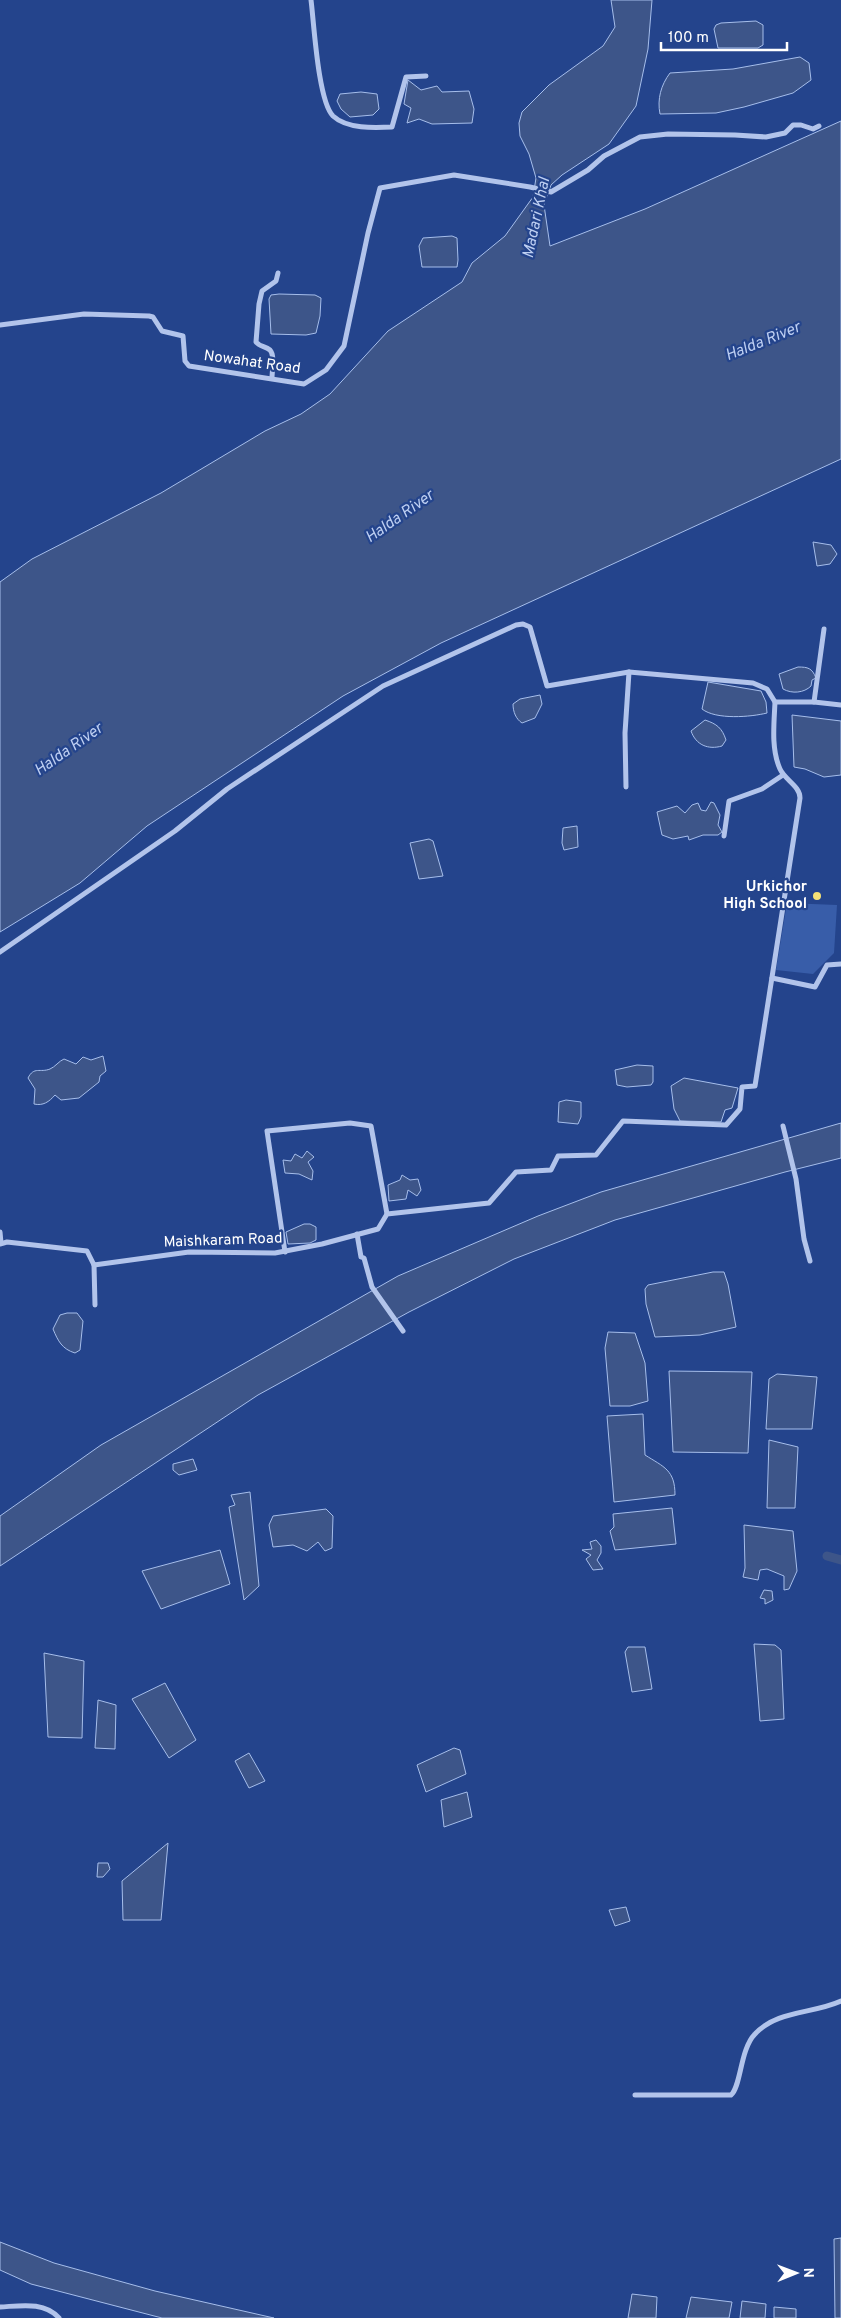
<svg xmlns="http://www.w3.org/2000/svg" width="841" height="2318" viewBox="0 0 841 2318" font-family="Overpass,sans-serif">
<rect width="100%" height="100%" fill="#24448c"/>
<path fill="#385da9" d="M787 903 837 905 834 953 813 974 776 970Z"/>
<g fill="#3d5589" stroke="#a6beeb">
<path d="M611 0H652L648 49 636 106 609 144 562 175 551 185 544 205 550 246 645 209 841 121V459L441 643 343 696 147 826 80 883 0 932V582L32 559 161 493 265 431 301 414 330 394 388 331 462 282 472 263 505 236 533 197 536 178 529 154 520 136 519 123 522 112 549 85 603 46 615 27Z"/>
<path d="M756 21 763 25V45L758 48H718L714 29 716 25 721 23Z"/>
<path d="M800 57 809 63 811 80 793 93 744 107 716 113 660 114C657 99 661 85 670 73L733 69Z"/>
<path d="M408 80 421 90 437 86 442 92 469 91 474 109 472 123 432 124 419 119 407 123 411 108 404 104Z"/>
<path d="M361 92 377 94 379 109 373 115 350 117 341 109 337 101 340 94Z"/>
<path d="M452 236 457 238 458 260 457 267H422L419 246 423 238Z"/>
<path d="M279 294 315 295 321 298 320 316 316 333 306 335 271 334 269 299 271 295Z"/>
<path d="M813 542 831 545 837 554 830 564 817 566Z"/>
<path d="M798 667C808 667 812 668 816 678L812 680 811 686C804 693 792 694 783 689L779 674Z"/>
<path d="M708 682 761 691 766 702 767 713C751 717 716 720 702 709Z"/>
<path d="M540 695 542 704 535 718 522 723C516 719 513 712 513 704L520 699Z"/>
<path d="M792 715 841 721V775L824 777 805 769 794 767Z"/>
<path d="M705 720C717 724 722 728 726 740L722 746C708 750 696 745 691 731Z"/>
<path d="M711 802 714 803 720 815 718 825 722 832 718 835H703L689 840 688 836 673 839 662 835 657 812 677 806 685 813 692 805 698 803 701 810 706 811Z"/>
<path d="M577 826 578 847 564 850 562 843 563 828Z"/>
<path d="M429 839 433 841 443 876 419 879 410 843Z"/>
<path d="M103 1056 106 1071 100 1076 99 1082 79 1098 61 1100 55 1095C49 1102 43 1106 34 1104L35 1089 28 1078C34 1066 40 1073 50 1069 55 1067 59 1061 64 1059L76 1064 83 1057 91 1060Z"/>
<path d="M637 1065 653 1066V1082L651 1085 627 1087 617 1085 615 1070Z"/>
<path d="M684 1078 738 1088 732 1108 725 1110 721 1122 680 1121 674 1109 671 1086Z"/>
<path d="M566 1100 581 1102V1117L578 1124 558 1122 559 1102Z"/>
<path d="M841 1123V1158L785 1172 615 1220 514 1259 409 1312 258 1395 0 1566V1516L101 1445 398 1276 538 1216 601 1192Z"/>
<path d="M307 1151 314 1157 308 1162 313 1171 312 1180 299 1174 285 1173 283 1160 291 1161 295 1154 302 1158Z"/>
<path d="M402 1175 410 1180 418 1179 421 1190 417 1196 408 1190 406 1199 389 1201 388 1185 400 1180Z"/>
<path d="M304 1224H310L316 1227V1240L310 1243 288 1244 286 1232Z"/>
<path d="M713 1272H724L728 1284 736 1327 700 1335 655 1337 646 1304 645 1289 648 1285Z"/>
<path d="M67 1313H77L83 1321 80 1350 75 1353C62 1349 58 1341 53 1329L60 1315Z"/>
<path d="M608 1332 635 1333 645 1363 648 1401 630 1406H610L605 1348Z"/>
<path d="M669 1371 752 1372 748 1453 673 1452Z"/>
<path d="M777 1374 817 1377 812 1429H766L769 1379Z"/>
<path d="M643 1414 645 1455C664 1467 675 1470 675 1495L614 1502 607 1416Z"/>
<path d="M769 1440 798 1447 795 1508H767Z"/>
<path d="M193 1459 197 1470 179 1475 173 1470V1464Z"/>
<path d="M250 1492 259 1586 244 1600 229 1507 235 1505 231 1495Z"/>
<path d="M672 1508 676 1544 615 1550 610 1531 614 1527 613 1514Z"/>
<path d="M326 1509 333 1516 332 1548 325 1551 318 1542 307 1551 293 1545 273 1547 269 1525 273 1516Z"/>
<path d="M744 1525 793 1531 797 1571 789 1589 784 1590V1576L767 1569 760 1570 758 1580 743 1577 745 1568Z"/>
<path d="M596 1540 601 1546V1553L597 1560 603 1569 593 1570 586 1559 591 1555 582 1550 592 1549 590 1542Z"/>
<path d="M220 1550 230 1584 161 1609 142 1571Z"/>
<path d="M764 1590 772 1591 773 1600 765 1604V1599L760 1598Z"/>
<path d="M754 1644 775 1645 781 1650 784 1719 760 1721Z"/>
<path d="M628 1647H645L652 1689 632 1692 625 1652Z"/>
<path d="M44 1653 84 1661 82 1738 48 1737Z"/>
<path d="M165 1683 196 1740 169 1758 132 1699Z"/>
<path d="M98 1700 116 1705 115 1749 95 1748Z"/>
<path d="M454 1748 460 1750 466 1774 426 1792 417 1765Z"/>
<path d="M249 1753 265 1781 249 1788 235 1761Z"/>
<path d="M467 1792 472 1817 444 1827 441 1800Z"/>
<path d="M168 1843 161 1920H123L122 1881Z"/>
<path d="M98 1863H108L110 1869 103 1877H97Z"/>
<path d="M626 1907 630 1921 615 1926 609 1910Z"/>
<path d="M841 2238V2318H835L834 2239Z"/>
<path d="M0 2242 54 2263 155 2291 274 2318H162L31 2284 0 2270Z"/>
<path d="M632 2294 657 2297 656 2318H628Z"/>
<path d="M691 2297 732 2302 729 2318H686Z"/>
<path d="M742 2301 766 2304 765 2318H740Z"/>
<path d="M774 2307 796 2309V2318H774Z"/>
</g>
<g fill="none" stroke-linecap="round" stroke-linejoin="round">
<path stroke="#3d5589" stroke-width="9" d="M827 1556 841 1560"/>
<g stroke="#b2c4eb" stroke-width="5">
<path d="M311 0C314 23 318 101 333 116 347 129 374 128 392 127L406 77 426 76"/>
<path d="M0 325 84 314 149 316 153 317 162 331 183 336 185 361 189 366 304 384 326 370 344 346 368 233 380 188 454 175 530 187 551 192 588 170 604 156 640 137 668 134 735 135 766 137 785 133 793 125H801L813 129 819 126"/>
<path d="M272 378C272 371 275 355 270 350 265 346 260 347 256 342L259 304 262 291 276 281 278 273"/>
<path d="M814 702 824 629"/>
<path d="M626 787 625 733 629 672 753 683 767 689 775 702"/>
<path d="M724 836 729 801 762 789 783 775"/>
<path d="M0 952 175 831 227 789 383 686 516 625 523 624 530 627 547 686 629 672"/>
<path d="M772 978 815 987 827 965 841 964"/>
<path d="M783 1126 796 1179 804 1239 810 1261"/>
<path d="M0 1232 1 1243"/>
<path d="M357 1234 361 1257 364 1258 372 1287 403 1331"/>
<path d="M0 1244 7 1242 87 1251 94 1265 189 1252 275 1253 322 1244 378 1229 387 1214 489 1203 516 1172 551 1170 558 1156 596 1155 623 1121 726 1125 740 1109 742 1087 755 1086 800 798C800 786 785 780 780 769 771 749 774 724 775 702H814L841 705"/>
<path d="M285 1252 267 1131 350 1123 371 1126 387 1214"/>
<path d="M94 1265 95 1305"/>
<path d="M635 2095H731C741 2087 740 2049 755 2034 777 2010 813 2014 841 2001"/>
<path d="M0 2307C20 2306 44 2301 59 2318"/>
</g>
</g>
<circle fill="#f5e176" stroke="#24448c" stroke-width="2" cx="817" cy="896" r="5"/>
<g text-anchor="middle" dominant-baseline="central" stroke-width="4.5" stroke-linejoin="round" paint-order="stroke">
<g font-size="15" fill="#fff" stroke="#24448c">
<text transform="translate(252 363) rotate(8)">Nowahat Road</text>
<text transform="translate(223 1241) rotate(-2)">Maishkaram Road</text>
</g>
<g font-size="15" font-weight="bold" fill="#fff" stroke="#24448c" text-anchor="end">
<text x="807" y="887">Urkichor<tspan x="807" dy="17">High School</tspan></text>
</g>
<g font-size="16" font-style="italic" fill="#becff2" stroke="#24448c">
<text transform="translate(537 218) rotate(-78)">Madari Khal</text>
<text transform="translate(763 342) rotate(-22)">Halda River</text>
<text transform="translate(400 517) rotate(-35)">Halda River</text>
<text transform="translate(69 750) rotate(-35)">Halda River</text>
</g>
</g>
<g transform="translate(796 2273) rotate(89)" stroke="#24448c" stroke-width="4" paint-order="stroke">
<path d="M0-4L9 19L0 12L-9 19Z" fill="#ffffff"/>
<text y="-8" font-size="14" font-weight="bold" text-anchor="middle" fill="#ffffff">N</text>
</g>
<path d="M661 42v8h126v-8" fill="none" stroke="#ffffff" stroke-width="2.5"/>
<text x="668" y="42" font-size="15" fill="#ffffff" stroke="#24448c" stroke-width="4" paint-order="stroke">100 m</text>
</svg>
